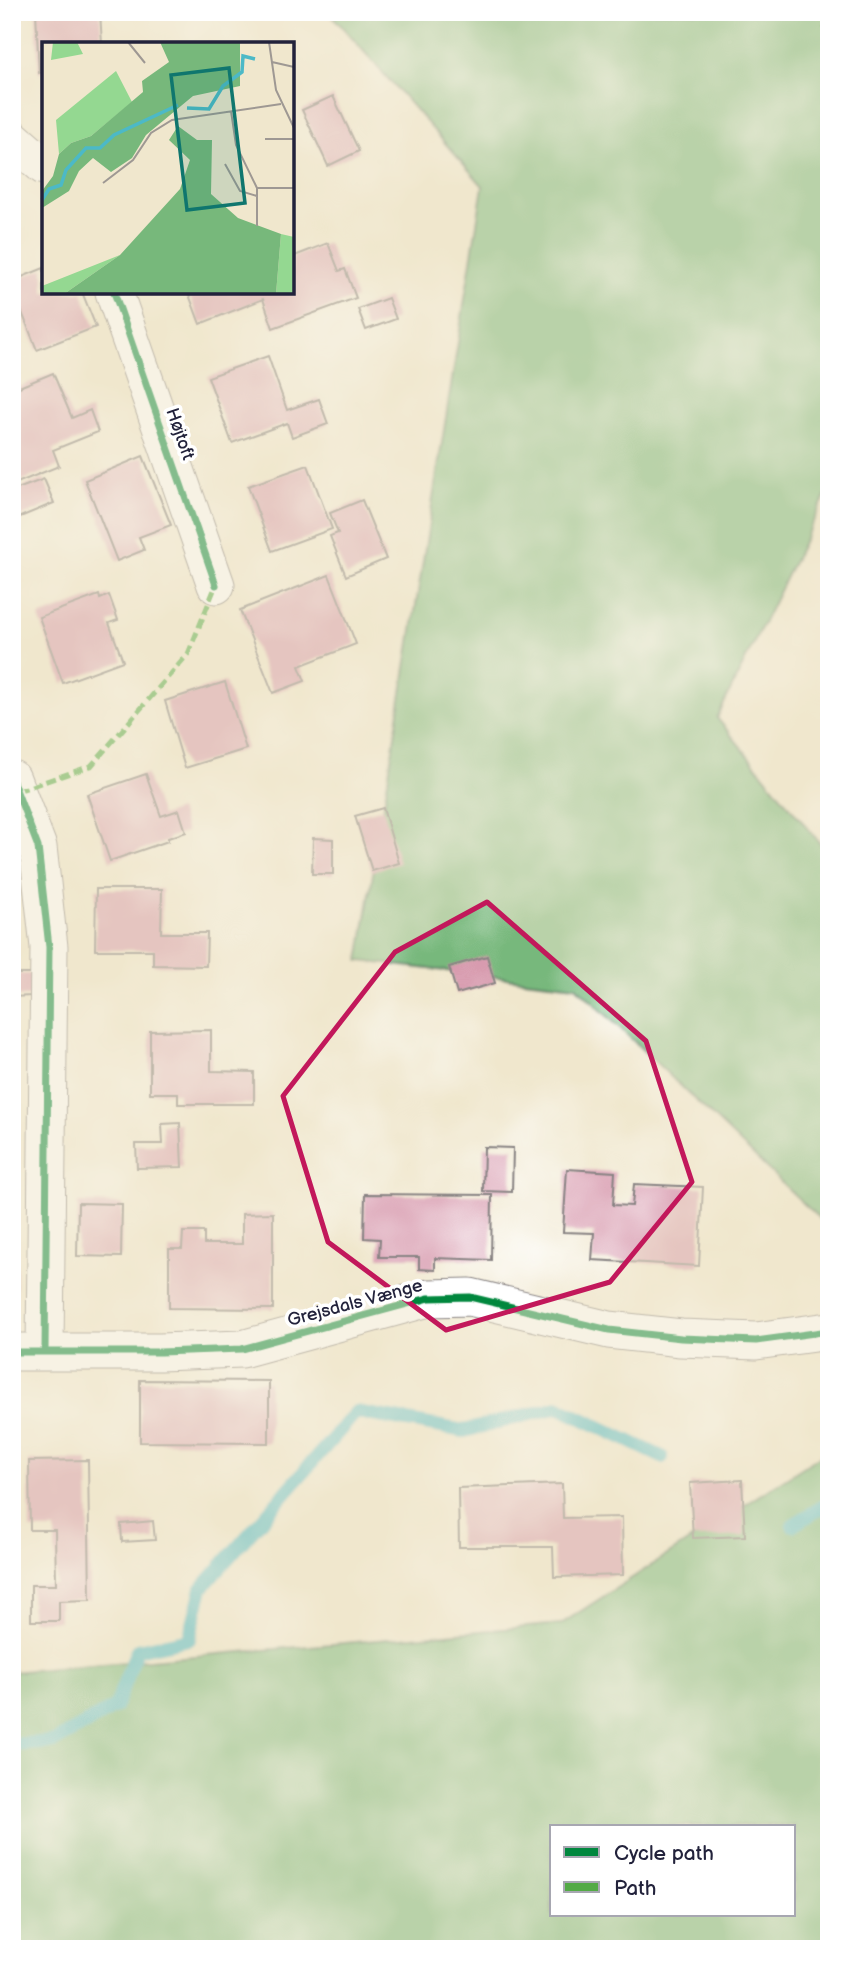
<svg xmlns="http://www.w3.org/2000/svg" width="841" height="1961" viewBox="0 0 841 1961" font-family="'Balsamiq Sans',sans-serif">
<rect width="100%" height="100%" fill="#fff"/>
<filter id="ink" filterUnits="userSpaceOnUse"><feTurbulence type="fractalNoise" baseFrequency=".0143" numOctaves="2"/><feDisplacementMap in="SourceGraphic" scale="14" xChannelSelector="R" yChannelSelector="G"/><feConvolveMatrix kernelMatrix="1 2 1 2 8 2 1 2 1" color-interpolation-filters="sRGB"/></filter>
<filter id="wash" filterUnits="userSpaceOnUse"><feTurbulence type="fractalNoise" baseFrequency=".00686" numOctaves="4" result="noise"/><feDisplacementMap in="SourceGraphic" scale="28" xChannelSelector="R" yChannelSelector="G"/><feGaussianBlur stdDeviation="1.57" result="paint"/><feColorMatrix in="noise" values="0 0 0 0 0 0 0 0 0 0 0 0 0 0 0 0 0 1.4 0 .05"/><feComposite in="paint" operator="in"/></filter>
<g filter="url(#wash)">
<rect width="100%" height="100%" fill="#f0e7cd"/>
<g fill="#77b87b" stroke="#4c6d5b" stroke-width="2" fill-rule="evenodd">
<path d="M329 12H829V489L717 718 829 854V1220L825 1224 576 986 359 961 483 186Z"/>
<path d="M829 1450V1949H12V1672L561 1624ZM552 1826H794V1914H552Z"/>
</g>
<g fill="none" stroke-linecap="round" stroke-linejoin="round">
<g stroke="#4cb9c7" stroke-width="14">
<path d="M793 1525 829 1503"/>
<path d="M12 1745 54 1742 115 1707 137 1650 189 1639 202 1588 356 1412 464 1431 558 1407 662 1457"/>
</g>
</g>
<g id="blocks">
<g fill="#d89baf">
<path d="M36 12H100L102 44H44V72L39 73Z"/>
<path d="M333 96 359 151 328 166 302 110Z"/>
<path d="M12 184 19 185 14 215H12Z"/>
<path d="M328 243 339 271 345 269 356 298 273 328 263 299 200 324 188 292H292V257Z"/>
<path d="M44 268V292H82L96 327 37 350 12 287V281Z"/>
<path d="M388 298 396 319 366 330 358 309Z"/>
<path d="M268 356 287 410 319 399 328 424 292 437 287 423 232 443 208 377Z"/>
<path d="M53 373 72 418 90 410 98 432 53 450 59 466 12 485V460L15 459 12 452V390Z"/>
<path d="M143 456 171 525 139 537 144 550 117 561 85 480Z"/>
<path d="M308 465 332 529 272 551 248 486Z"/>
<path d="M44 479 54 503 13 520 12 491Z"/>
<path d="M362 500 386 559 346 576 330 536 338 533 330 513Z"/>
<path d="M329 575 356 644 299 666 305 681 273 693 240 610Z"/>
<path d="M99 595 100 599 109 595 118 620 109 623 123 661 63 683 39 617Z"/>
<path d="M225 682 246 749 185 768 165 701Z"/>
<path d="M146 774 161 816 179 810 186 832 168 838V841L110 861 87 794Z"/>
<path d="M383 808 399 863 372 871 355 816Z"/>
<path d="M313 838 333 839V874H312Z"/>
<path d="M96 889H162L161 933H207L206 966 153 965V950H95Z"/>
<path d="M487 956 495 983 457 994 449 967Z"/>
<path d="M12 974H31V996L12 997Z"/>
<path d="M211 1030V1071L254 1072V1104H178V1093H150V1031Z"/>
<path d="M180 1123 182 1167 137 1168 136 1144H163L162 1124Z"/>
<path d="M484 1147 513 1148 512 1192 483 1191Z"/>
<path d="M567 1169 615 1172 613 1205 632 1206 634 1184 703 1187 699 1266 592 1260 594 1233 563 1232Z"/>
<path d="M365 1194 492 1195 491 1260 435 1258V1270L419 1269V1257H379L380 1239 364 1238Z"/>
<path d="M78 1203 122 1204 121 1257 77 1256Z"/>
<path d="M273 1213V1309L169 1308V1249H182L183 1232H204V1244H242V1214Z"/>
<path d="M12 1245H17L16 1310H12Z"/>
<path d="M140 1380 269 1381V1443L140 1442Z"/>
<path d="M88 1460 90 1600 59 1601V1621H31V1585H56L55 1530H30L29 1461Z"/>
<path d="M742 1480 745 1536 693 1538 690 1483Z"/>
<path d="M562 1484 563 1518 622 1517 623 1575 554 1577 553 1547H459L458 1488Z"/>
<path d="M153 1521 155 1540 122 1542 121 1524Z"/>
</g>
</g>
</g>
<g filter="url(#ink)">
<use href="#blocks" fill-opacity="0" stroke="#898484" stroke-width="2"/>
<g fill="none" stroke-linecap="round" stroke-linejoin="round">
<g stroke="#898484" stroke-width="39">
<g id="street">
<path d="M12 138 44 166"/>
<path d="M114 292 216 585"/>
<path d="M12 779 38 847 49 947 45 1351"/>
<path d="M12 1352H160L242 1349 429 1298 470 1297 609 1330 681 1338 756 1341 829 1331"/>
</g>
</g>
<use href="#street" stroke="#fff" stroke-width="37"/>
<g stroke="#53aa46" stroke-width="5" stroke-dasharray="10 5" stroke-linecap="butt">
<path d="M820 12 829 46"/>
<path d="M17 791 91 766 188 654 216 585"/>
</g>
<g stroke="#fff" stroke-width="11">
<g id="cycleway">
<path d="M114 292 216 585"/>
<path d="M12 779 38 847 49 947 45 1351"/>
<path d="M12 1352H160L242 1349 429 1298 470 1297 609 1330 681 1338 756 1341 829 1331"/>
</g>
</g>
<use href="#cycleway" stroke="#00873e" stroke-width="7"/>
</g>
</g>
<path d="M0 0H841V1961H0ZM487 902 646 1041 692 1182 610 1282 446 1330 328 1242 283 1096 395 952Z" fill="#f0e7cd" fill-opacity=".55" fill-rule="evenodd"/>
<path fill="none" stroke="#c2185b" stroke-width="5" stroke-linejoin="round" d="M487 902 646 1041 692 1182 610 1282 446 1330 328 1242 283 1096 395 952Z"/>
<g text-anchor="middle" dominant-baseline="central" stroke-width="7" stroke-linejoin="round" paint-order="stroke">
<g font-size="18" fill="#22223b" stroke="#fff">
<text transform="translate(180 434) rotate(71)">Højtoft</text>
<text transform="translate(355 1303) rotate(-15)">Grejsdals Vænge</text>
</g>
</g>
<g transform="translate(42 42)">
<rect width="252" height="252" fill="#f0e7cd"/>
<path d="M11 0H35L41 12 9 18ZM74 29 90 60 49 94 29 101 17 112 14 78ZM239 192 252 195V252H234ZM78 213 22 252H0V244Z" fill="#94d891"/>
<path d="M118 0H198V44L151 54 104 93 90 116 69 130 51 116 37 129 27 149 0 166V149L11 134 17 112 29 101 49 94 101 50 100 39 127 20ZM136 84 155 98H170L169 152 196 176 239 192 234 252H22L78 213 138 147 148 118 127 98Z" fill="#77b87b"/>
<path fill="none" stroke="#4cb9c7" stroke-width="3.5" d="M145 66 167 67 181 44 200 30 201 14 213 17M0 158 7 147 19 143 24 128 44 106H58L72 93 136 63"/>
<path fill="none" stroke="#9e9893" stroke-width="2" d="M86 0 103 21M227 0 234 48 252 86M230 20 252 25M189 69 194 103 215 146V184M223 97H252M183 122 198 149 215 154M61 141 91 118 109 91 130 78 239 62M215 146H252"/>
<path fill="#0f766e" fill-opacity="0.15" stroke="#0f766e" stroke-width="3.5" d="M187 26 203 161 145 168 129 33Z"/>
<rect width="252" height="252" fill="none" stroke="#22223b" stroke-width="3.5"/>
</g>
<rect width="841" height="1961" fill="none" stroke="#fff" stroke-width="42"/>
<rect x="550" y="1825" width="245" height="91" fill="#ffffff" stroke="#a7a7b1" stroke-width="2"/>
<rect x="564" y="1847" width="35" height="10" fill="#00873e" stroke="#a7a7b1" stroke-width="2"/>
<text x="614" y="1860" font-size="21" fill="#22223b">Cycle path</text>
<rect x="564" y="1882" width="35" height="10" fill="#53aa46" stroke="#a7a7b1" stroke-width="2"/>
<text x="614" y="1895" font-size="21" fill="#22223b">Path</text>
</svg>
